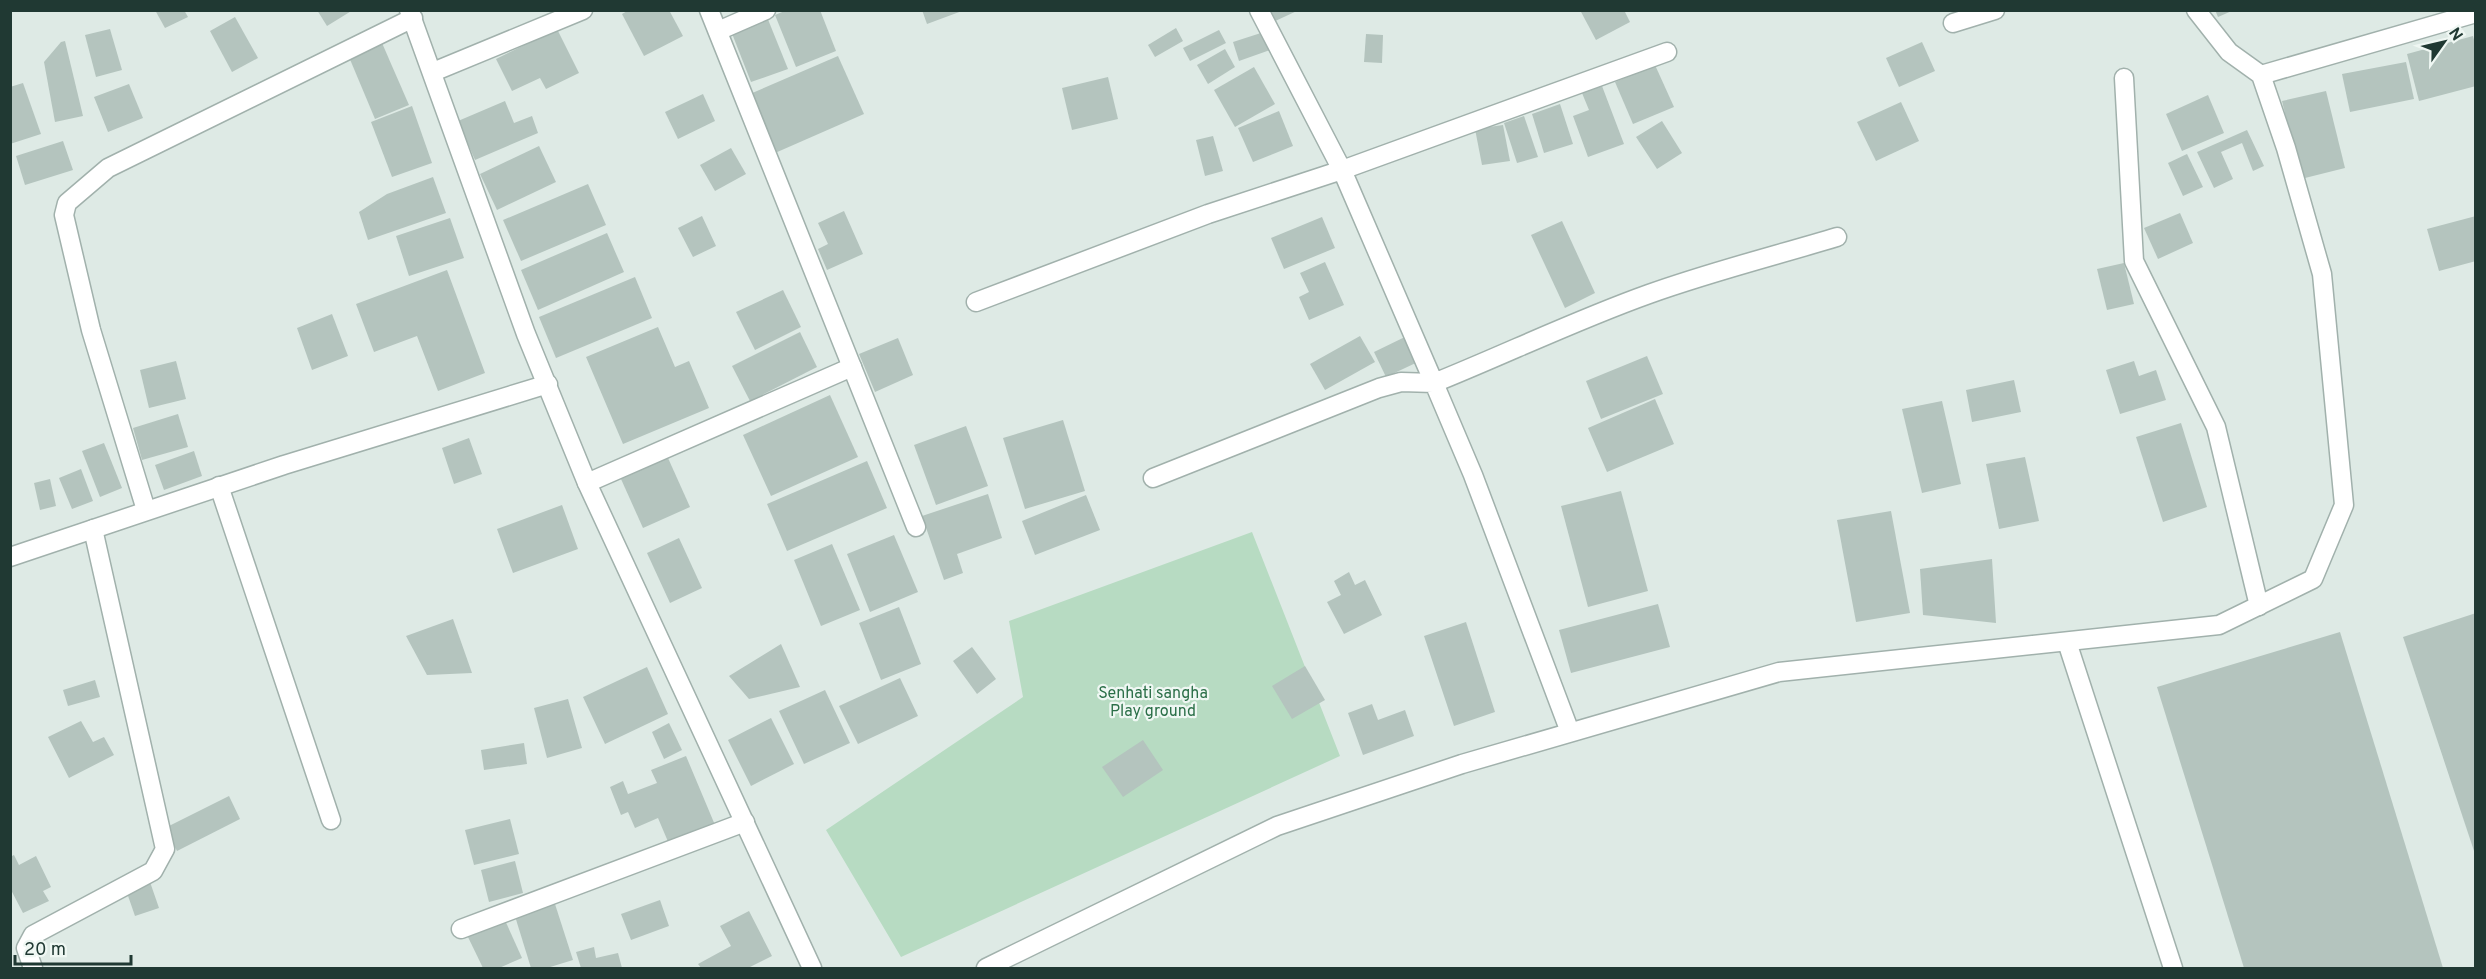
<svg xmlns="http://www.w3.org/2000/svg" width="2486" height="979" viewBox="0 0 2486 979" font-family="Overpass,sans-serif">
<rect width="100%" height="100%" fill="#deeae5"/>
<path fill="#b7dbc2" d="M1252 532 1340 756 901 957 826 830 1023 697 1009 621Z"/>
<g fill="#b4c4be">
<path d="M155 10H184L188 17 165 28Z"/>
<path d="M317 10H353L327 26Z"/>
<path d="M629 10H669L683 36 644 56 622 14Z"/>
<path d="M787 10H820L836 51 796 67 775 15Z"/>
<path d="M922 10H962V11L927 24Z"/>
<path d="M1266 10H1299L1271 23Z"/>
<path d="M1580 10H1624L1630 22 1596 40Z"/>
<path d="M2215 10H2234L2218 17Z"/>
<path d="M235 17 258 58 232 72 210 31Z"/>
<path d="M767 17 788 69 751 82 731 31Z"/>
<path d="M1176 28 1183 41 1155 57 1148 45Z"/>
<path d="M110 29 122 70 96 77 85 35Z"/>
<path d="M557 29 579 73 546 89 540 78 512 91 496 59Z"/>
<path d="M1219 30 1226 43 1190 61 1183 48Z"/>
<path d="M1264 32 1270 50 1239 61 1233 42Z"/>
<path d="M1366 34 1383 35 1382 63 1364 62Z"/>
<path d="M2473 36 2476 47V86L2419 101 2407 54Z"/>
<path d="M65 41 83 116 55 122 44 62 61 42Z"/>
<path d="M1922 42 1935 71 1899 87 1886 58Z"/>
<path d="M382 43 409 105 375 119 349 57Z"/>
<path d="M1225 49 1235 67 1208 84 1197 65Z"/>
<path d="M838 56 864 114 775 153 750 94Z"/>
<path d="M2406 62 2414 99 2350 112 2342 74Z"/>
<path d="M1655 65 1674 107 1633 124 1615 82Z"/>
<path d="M1254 67 1275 104 1235 127 1214 90Z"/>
<path d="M1108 77 1118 119 1072 130 1062 88Z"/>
<path d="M23 83 41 134 10 144V87Z"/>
<path d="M129 84 143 118 108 132 94 97Z"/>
<path d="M1602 86 1624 144 1588 157 1573 116 1589 110 1582 93Z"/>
<path d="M2326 91 2345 168 2301 179 2282 101Z"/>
<path d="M703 94 715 121 678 139 665 112Z"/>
<path d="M2208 95 2224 133 2182 151 2166 114Z"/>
<path d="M505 101 514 123 532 116 538 133 475 160 458 121Z"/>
<path d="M1901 102 1919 141 1876 161 1857 122Z"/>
<path d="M1560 104 1573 144 1544 153 1532 114Z"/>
<path d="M412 106 432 163 392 177 371 122Z"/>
<path d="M1279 111 1293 146 1253 162 1238 128Z"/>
<path d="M1524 116 1538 157 1517 163 1504 123Z"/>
<path d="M1662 121 1682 153 1657 169 1636 137Z"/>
<path d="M1503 125 1510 161 1482 165 1475 129Z"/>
<path d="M2247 130 2264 166 2253 171 2242 143 2221 152 2233 179 2214 188 2197 152Z"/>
<path d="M1213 136 1223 171 1205 176 1196 140Z"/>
<path d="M63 141 73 170 25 185 16 156Z"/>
<path d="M539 146 556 182 497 210 480 174Z"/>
<path d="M731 148 746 174 715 191 700 165Z"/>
<path d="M2187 154 2203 187 2183 196 2168 163Z"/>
<path d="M433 177 446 213 368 240 359 212 387 194Z"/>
<path d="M588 184 606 225 521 261 503 220Z"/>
<path d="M844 211 863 254 827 270 818 249 828 244 818 223Z"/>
<path d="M2180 213 2193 243 2158 259 2144 228Z"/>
<path d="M702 216 716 246 693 257 678 228Z"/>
<path d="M2476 216V261L2439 271 2427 229Z"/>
<path d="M1322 217 1335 248 1284 269 1271 238Z"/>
<path d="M450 218 464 258 409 276 396 236Z"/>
<path d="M1562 221 1595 293 1565 308 1531 235Z"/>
<path d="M607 233 624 272 538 310 521 270Z"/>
<path d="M1325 262 1344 305 1309 320 1299 297 1309 292 1300 273Z"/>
<path d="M2124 263 2134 304 2107 310 2097 269Z"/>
<path d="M447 270 485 373 438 391 417 336 374 352 356 304Z"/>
<path d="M635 277 652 318 556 358 539 317Z"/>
<path d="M783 290 801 327 755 350 736 312Z"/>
<path d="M332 314 348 356 312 370 297 328Z"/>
<path d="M658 327 675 367 689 361 709 408 623 444 586 357Z"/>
<path d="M800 332 817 367 750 401 732 366Z"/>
<path d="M1409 335 1422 360 1386 377 1374 352Z"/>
<path d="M1360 336 1375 362 1325 390 1310 364Z"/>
<path d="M898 338 913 375 875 392 859 354Z"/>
<path d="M1647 356 1663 394 1601 419 1586 381Z"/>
<path d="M176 361 186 399 149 408 140 370Z"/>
<path d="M2134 361 2139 376 2156 370 2166 400 2120 414 2106 370Z"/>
<path d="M2014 380 2021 412 1972 422 1966 390Z"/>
<path d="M830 395 858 457 771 496 743 435Z"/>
<path d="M1655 399 1674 444 1607 472 1588 428Z"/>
<path d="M1942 401 1961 484 1922 493 1902 409Z"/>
<path d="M178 414 188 447 142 460 133 428Z"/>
<path d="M1063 420 1085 491 1025 509 1003 438Z"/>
<path d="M2181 423 2207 507 2163 522 2136 437Z"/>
<path d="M966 426 988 486 936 505 914 445Z"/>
<path d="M469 438 482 474 454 484 442 448Z"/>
<path d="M104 443 122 488 100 497 82 451Z"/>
<path d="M194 451 202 476 164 490 155 465Z"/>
<path d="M2025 457 2039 521 1999 529 1986 464Z"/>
<path d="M668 458 690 507 643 528 621 479Z"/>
<path d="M867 461 887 508 787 551 767 504Z"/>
<path d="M81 469 93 501 72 509 59 478Z"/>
<path d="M50 479 56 506 40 510 34 483Z"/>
<path d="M1621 491 1648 591 1588 607 1561 506Z"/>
<path d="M988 494 1002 538 957 554 963 573 944 580 922 516Z"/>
<path d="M1086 495 1100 530 1035 555 1022 521Z"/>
<path d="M562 505 578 549 513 573 497 529Z"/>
<path d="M1891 511 1910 613 1856 622 1837 520Z"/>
<path d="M894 535 918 592 870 612 847 554Z"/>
<path d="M679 538 702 588 670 603 647 553Z"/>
<path d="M832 544 860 610 821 626 794 560Z"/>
<path d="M1992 559 1996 623 1923 615 1920 569Z"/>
<path d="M1349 572 1355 585 1365 580 1382 615 1344 634 1327 602 1341 595 1334 581Z"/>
<path d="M1658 604 1670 647 1571 673 1559 630Z"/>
<path d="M899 607 921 664 881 680 859 623Z"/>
<path d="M2476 613V854H2475L2403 637Z"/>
<path d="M453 619 472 673 427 675 406 636Z"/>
<path d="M1466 622 1495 712 1454 726 1424 636Z"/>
<path d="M2340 632 2443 968H2244L2157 687Z"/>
<path d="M781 644 800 687 749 699 729 676Z"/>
<path d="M972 647 996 679 977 694 953 661Z"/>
<path d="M1305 666 1325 700 1292 719 1272 686Z"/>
<path d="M647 667 668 714 605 744 583 697Z"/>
<path d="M900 678 918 716 858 744 839 706Z"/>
<path d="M95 680 100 697 68 706 63 690Z"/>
<path d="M825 690 850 743 804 764 779 711Z"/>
<path d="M568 699 582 748 547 758 534 708Z"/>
<path d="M1372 704 1378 720 1405 710 1414 736 1363 755 1348 713Z"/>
<path d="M771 718 794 764 751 786 728 740Z"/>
<path d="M81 721 93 742 104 737 114 755 69 778 48 737Z"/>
<path d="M669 723 682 750 664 759 652 732Z"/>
<path d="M1143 740 1163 770 1123 797 1102 767Z"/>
<path d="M524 743 527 764 484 770 481 750Z"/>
<path d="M686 756 715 825 669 844 658 818 635 828 628 812 621 815 610 787 623 781 628 794 657 783 651 770Z"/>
<path d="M229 796 240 819 177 851 165 828Z"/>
<path d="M510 819 519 854 474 865 465 830Z"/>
<path d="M14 855 19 865 36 856 51 887 43 891 49 901 23 913 10 888V857Z"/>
<path d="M515 861 523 893 489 902 481 870Z"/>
<path d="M150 882 159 908 135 916 126 890Z"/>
<path d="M660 900 669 926 631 940 621 914Z"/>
<path d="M554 901 573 960 547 968H531L514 913Z"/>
<path d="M749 911 772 956 748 968H701L698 964 731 946 720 926Z"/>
<path d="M504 918 522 958 499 968H483L467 935Z"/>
<path d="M594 947 596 958 618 953 622 968H581L576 952Z"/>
</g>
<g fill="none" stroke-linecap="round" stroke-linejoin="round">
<g stroke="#a1b1ac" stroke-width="21">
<g id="minor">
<path d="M409 10 526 334 587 483 812 968"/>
<path d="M709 10 916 527"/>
<path d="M1259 10 1342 170 1667 52"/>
<path d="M1953 23 1995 10"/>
<path d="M718 31 766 10"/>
<path d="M433 72 583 10"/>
<path d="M2261 75 2476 13"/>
<path d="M2124 78 2134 261 2216 427 2259 606"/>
<path d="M976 302 1208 214 1342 170 1434 383C1506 354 1576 320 1649 294 1710 272 1774 256 1837 237"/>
<path d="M1153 478 1379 388 1401 382 1434 383 1473 475 1570 732"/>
<path d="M587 483 852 367"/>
<path d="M219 486 331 820"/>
<path d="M146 510 91 330 64 215 67 203 108 168 413 18"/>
<path d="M10 557 284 465 548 384"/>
<path d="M2067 642 2173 968"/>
<path d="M461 929 745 822"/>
<path d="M33 968 26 948 33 935 153 871 165 849 93 529"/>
<path d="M986 968 1277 826 1462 764 1779 672 2219 625 2313 579 2344 505 2322 274 2286 148 2261 75 2229 52 2196 10"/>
</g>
</g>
<use href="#minor" stroke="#fff" stroke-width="18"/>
</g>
<g text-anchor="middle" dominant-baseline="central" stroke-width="4.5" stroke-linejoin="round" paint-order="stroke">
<g font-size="16" fill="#2b6f48" stroke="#eff7f3">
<text x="1153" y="694">Senhati sangha<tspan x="1153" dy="18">Play ground</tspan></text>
</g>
</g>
<rect width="2486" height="979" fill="none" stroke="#203933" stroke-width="24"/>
<g transform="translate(2444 42) rotate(56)" stroke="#eff7f3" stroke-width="4.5" paint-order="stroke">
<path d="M0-4.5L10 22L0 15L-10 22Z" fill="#203933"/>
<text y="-9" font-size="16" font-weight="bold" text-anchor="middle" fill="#203933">N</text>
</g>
<path d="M15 955v9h116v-9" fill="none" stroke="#203933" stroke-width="3"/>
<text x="24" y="955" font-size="18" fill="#203933" stroke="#eff7f3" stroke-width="4.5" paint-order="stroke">20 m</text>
</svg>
